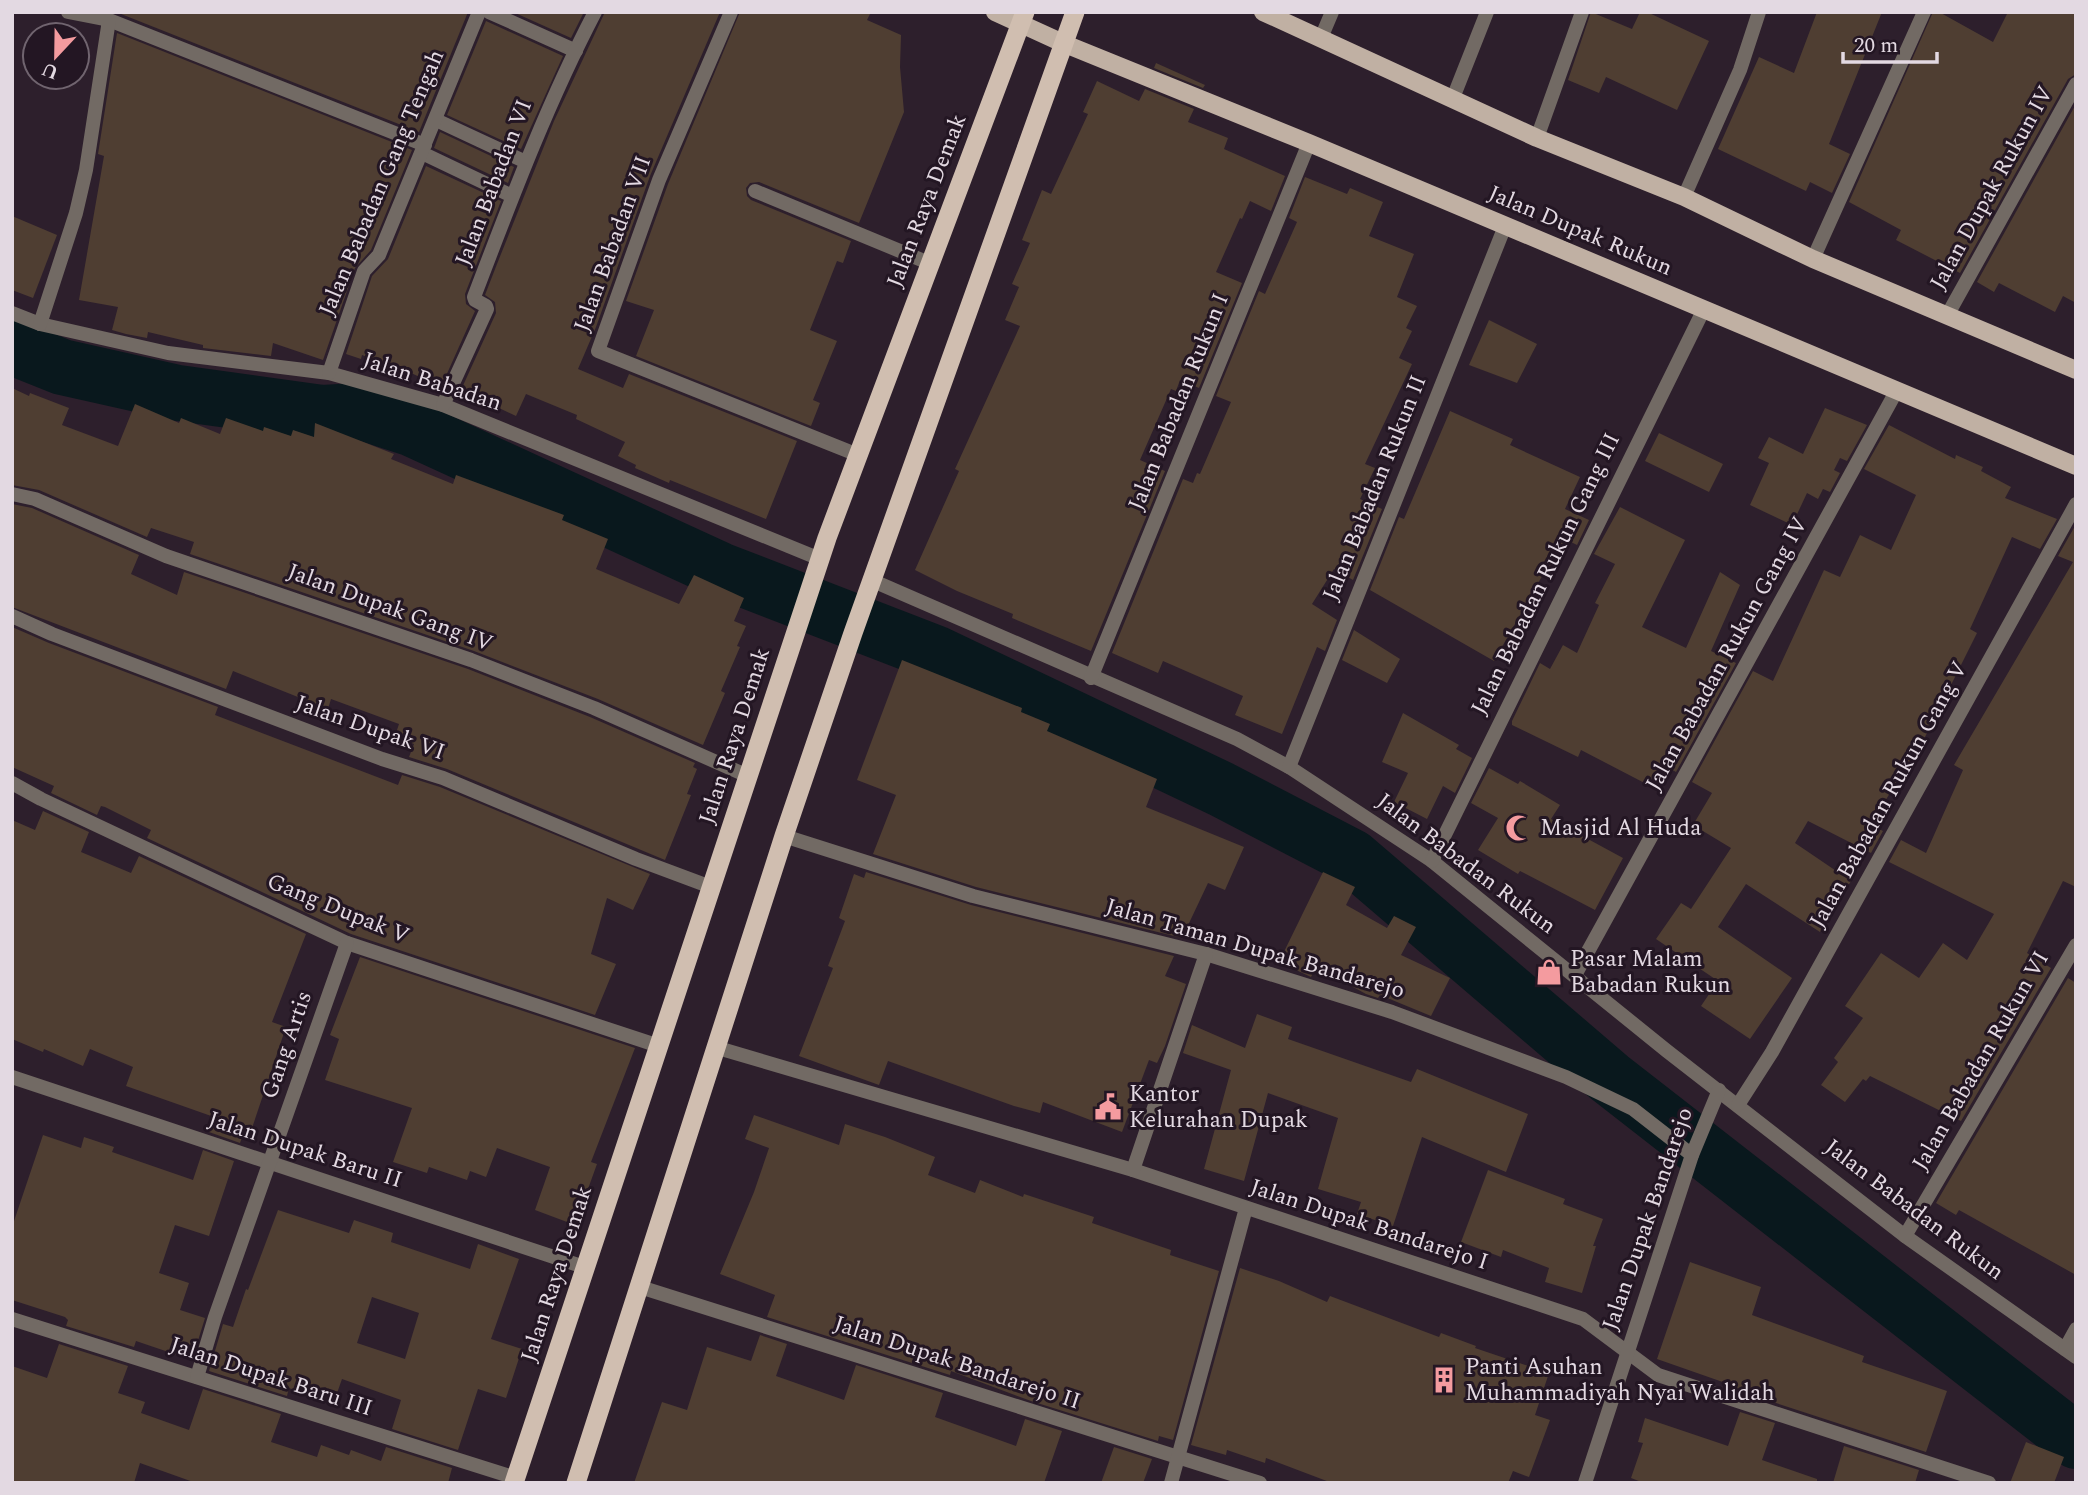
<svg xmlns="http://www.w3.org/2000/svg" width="2088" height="1495" viewBox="0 0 2088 1495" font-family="Spectral,serif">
<rect width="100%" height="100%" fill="#2d1f2c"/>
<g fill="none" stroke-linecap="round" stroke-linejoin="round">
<path stroke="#09181d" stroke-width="56" d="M12 347 62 367 178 393 322 413 358 411 413 429 720 570 935 653 1221 789 1352 857 1610 1078 2076 1441"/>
</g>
<g fill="#4f3e32" fill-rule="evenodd">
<path d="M116 12H468L419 132Z"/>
<path d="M513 12H584L571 38Z"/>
<path d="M605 12H720L650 176 596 327 578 369 623 388 629 374 797 441 766 519 670 480 669 483 635 468 636 465 618 456 625 442 576 419 577 415 526 394 516 416 461 390 496 313 495 302 485 295 497 264 554 121Z"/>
<path d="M740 12H871L867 20 901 35 900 67 904 112 859 223 759 182 750 183 746 188 747 196 751 200 851 241 843 263 837 261 810 330 837 341 813 400 820 403 811 426 636 356 654 310 626 301 668 184Z"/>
<path d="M1591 12 1632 29 1640 12H1647L1709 41 1677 110 1606 77 1599 93 1568 80Z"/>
<path d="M1817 12H1882L1829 144 1850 154 1832 193 1810 182 1806 191 1718 149 1759 57 1794 73Z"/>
<path d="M1933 12H1939L1993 42 2008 12H2076V74L2068 79 1960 273 1896 240 1901 230 1849 202Z"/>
<path d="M486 21 563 56 521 149 447 115Z"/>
<path d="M117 33 412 150 371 250 355 268 323 360 273 343 271 356 203 348V345L148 332 147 338 126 334 112 330 118 307 79 300 104 156 98 154Z"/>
<path d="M1156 63 1205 85 1203 88 1154 68Z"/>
<path d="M1097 81 1139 101 1145 89 1194 109 1188 122 1228 138 1224 149 1285 176 1271 211 1250 201 1242 219 1240 218 1216 272 1242 283 1199 388 1180 380 1176 391 1171 389 1140 460 1165 471 1091 651 1012 618 1013 614 957 591 915 570 959 471 955 469 1020 326 1005 320 1019 287 1012 284 1030 243 1022 240 1042 190 1051 194 1088 114 1083 112Z"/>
<path d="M2076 104V303L2063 296 2055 312 1999 283 1994 292 1977 282Z"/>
<path d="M440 132 514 167 508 183 434 148Z"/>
<path d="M426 166 501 201 465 294 466 304 475 311 441 387 394 365 393 367 362 355 361 359 346 354 372 276 388 259Z"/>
<path d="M1305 177 1347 194 1350 188 1383 202 1369 236 1414 254 1397 297 1417 306 1406 328 1412 331 1399 358 1412 364 1365 464 1375 468 1360 499 1382 509 1353 580 1334 569 1312 604 1337 620 1325 651 1317 647 1282 734 1235 715 1243 696 1163 661 1158 673 1112 653 1183 479 1193 483 1197 473 1200 474 1231 402 1216 396 1259 291 1265 294 1297 222 1289 218Z"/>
<path d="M12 216 57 235 33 298 12 290Z"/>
<path d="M1489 320 1537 344 1517 383 1469 365Z"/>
<path d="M12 388 29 396 30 393 69 408 62 425 118 446 135 404 179 423 181 418 220 434 226 418 263 431 264 427 291 436 293 430 314 437 315 423 394 454 391 459 453 484 456 475 564 515 562 520 608 539 596 569 679 604 694 575 744 598 734 621 746 626 737 646 740 647 721 691 725 693 703 745 598 699 474 651 190 554 194 542 151 528 147 537 39 490 12 485Z"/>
<path d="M1825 408 1867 425 1847 461 1840 458 1834 470 1840 473 1830 492 1823 489 1818 499 1807 493 1792 525 1750 505 1769 463 1758 458 1769 437 1803 454Z"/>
<path d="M1450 411 1513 439 1510 445 1580 477 1565 509 1589 520 1577 545 1567 540 1551 574 1545 571 1494 661 1370 590 1399 517 1404 519Z"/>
<path d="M1889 425 1955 459 1956 455 1983 467 1981 471 2011 487 2005 498 2057 519 2040 549 2012 537 1970 629 1977 633 1904 779 1900 776 1871 825 1883 831 1871 853 1808 821 1795 843 1851 881 1820 932 1746 884 1718 927 1792 978 1750 1039 1701 1006 1718 981 1656 939 1681 903 1691 909 1731 848 1693 825 1712 793 1692 782 1753 671 1773 681 1824 570 1840 577 1860 535 1891 550 1916 495 1864 469Z"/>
<path d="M1659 433 1723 464 1709 492 1645 461Z"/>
<path d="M12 504 32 508 139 555 131 574 177 595 184 572 468 669 590 717 695 763 693 767 697 769 687 794 691 795 665 860 447 769 409 757 414 744 395 736 399 724 331 699 328 709 233 671 226 689 12 607Z"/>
<path d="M1620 507 1685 540 1642 627 1686 648 1720 572 1740 585 1711 651 1736 663 1676 772 1669 768 1658 790 1581 750 1578 757 1512 725V721L1540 663 1550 669 1563 645 1577 653 1599 605 1595 603 1615 564 1594 554Z"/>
<path d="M2075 526 2076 887 2063 881 2027 953 2051 968 1961 1121 1870 1076 1866 1081 1863 1079 1845 1102 1821 1085 1838 1062 1834 1058 1863 1018 1845 1006 1881 953 1919 978 1943 943 1967 960 1994 914 1889 862 1901 840 1926 853 1963 770 1954 765 2073 562 2058 556Z"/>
<path d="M12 627 49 643 218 707 215 715 398 785 402 775 440 787 650 874 633 910 607 898 591 954 616 964 595 1015 351 934 147 838 151 830 105 807 101 806 97 815 51 793 54 786 12 767Z"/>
<path d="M1354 630 1400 659 1387 683 1342 660Z"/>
<path d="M902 660 1022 708 1021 712 1050 724 1047 731 1157 779 1146 807 1244 847 1225 890 1208 883 1182 938 976 887 873 854 896 795 857 780Z"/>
<path d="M1403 713 1459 745 1456 749 1472 758 1455 793 1443 786 1427 819 1394 802 1408 773 1382 762Z"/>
<path d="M1489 768 1518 784 1520 781 1560 805 1551 819 1623 858 1595 910 1520 871 1518 874 1478 850 1498 818 1471 803Z"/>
<path d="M43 811 89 832 81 852 131 873 139 856 306 934 272 1022 286 1027 251 1131 245 1129 240 1143 209 1132 214 1117 126 1086 133 1067 90 1049 83 1066 44 1049 43 1052 12 1039V820L35 830Z"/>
<path d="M866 872 971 905 1174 956 1165 976 1186 984 1165 1046 1157 1063 1149 1060 1122 1132 1043 1102 1040 1113 1014 1106 888 1061 879 1085 799 1056 833 968 828 966 845 921 839 918 854 874 864 878Z"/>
<path d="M1323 872 1355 887 1346 905 1387 928 1394 916 1416 927 1401 955 1450 978 1431 1016 1380 995 1378 998 1366 994 1316 967 1311 977 1279 962Z"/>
<path d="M360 957 635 1048 591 1162 597 1164 575 1225 535 1210 550 1167 497 1148 486 1177 470 1171 467 1180 429 1167 427 1173 393 1162 412 1108 325 1080 339 1039 330 1035Z"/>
<path d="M2068 978 2076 983V1275L1959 1210 1956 1215 1936 1203Z"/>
<path d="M1257 1014 1292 1027 1288 1039 1411 1082 1417 1069 1528 1114 1506 1172 1422 1137 1393 1226 1357 1214 1361 1202 1318 1189 1338 1118 1268 1093 1244 1181 1204 1169 1231 1070 1183 1053 1192 1025 1245 1048Z"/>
<path d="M754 1115 839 1145 845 1124 885 1137 935 1157 928 1175 975 1193 980 1180 1023 1197 1024 1194 1094 1217 1092 1223 1171 1250 1170 1255 1219 1271 1173 1440 1159 1436 1158 1441 1031 1401 951 1371 950 1375 767 1317 775 1295 720 1274 754 1192 769 1148 745 1139Z"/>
<path d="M43 1135 81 1148 84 1137 114 1147 112 1152 193 1180 203 1150 234 1161 209 1236 175 1225 159 1273 189 1283 180 1310 205 1318 192 1360 136 1341 134 1347 66 1326 68 1320 65 1317 12 1300V1227Z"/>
<path d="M1488 1170 1565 1199 1563 1204 1603 1219 1593 1246H1596L1582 1293 1545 1282 1549 1268 1503 1250 1501 1257 1461 1242Z"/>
<path d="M278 1210 349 1233 354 1220 393 1233 391 1242 470 1269 478 1244 519 1259 491 1339 522 1349 506 1398 478 1389 458 1450 392 1429 401 1400 342 1379 336 1396 298 1384 296 1391 289 1388 287 1396 209 1371 223 1324 233 1327 246 1289 248 1290ZM372 1297 419 1313 405 1359 357 1343Z"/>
<path d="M1690 1262 1761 1287 1752 1315 1864 1356 1862 1362 1947 1391 1926 1452 1736 1390 1737 1387 1657 1359Z"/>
<path d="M1240 1268 1279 1281 1327 1302 1330 1296 1439 1337 1441 1333 1476 1346 1475 1348 1549 1373 1535 1415 1550 1420 1529 1477 1513 1471 1508 1483H1332L1266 1458 1265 1463 1227 1450 1226 1455 1191 1445Z"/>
<path d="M760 1335 787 1344 776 1376 844 1400 856 1365 943 1393 935 1417 1016 1446 1025 1419 1062 1431 1044 1483H634L662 1402 687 1410 707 1347 751 1361Z"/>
<path d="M59 1344 128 1366 118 1393 145 1402 141 1413 189 1430 203 1389 281 1414 271 1442 317 1457 321 1445 349 1455 351 1450 381 1461 386 1447 452 1468 448 1483H196L140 1463 134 1483H12V1366L47 1378Z"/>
<path d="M1740 1412 1775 1423 1762 1460 1817 1479V1483H1644L1631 1478 1643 1443 1638 1442 1645 1418 1728 1446Z"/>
<path d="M2026 1442 2064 1457 2054 1483H2010Z"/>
<path d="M1844 1446 1919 1470 1915 1483H1833Z"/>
<path d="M1114 1447 1152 1459 1143 1483H1101Z"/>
</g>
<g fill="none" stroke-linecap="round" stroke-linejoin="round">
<g stroke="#726a64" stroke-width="14">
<path d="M489 12 576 51"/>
<path d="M731 12 659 180 598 351 858 455"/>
<path d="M109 20 425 145"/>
<path d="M1321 38 1332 12"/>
<path d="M1453 98 1487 12"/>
<path d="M436 120 526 162"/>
<path d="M1537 138 1582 12"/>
<path d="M422 153 512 196"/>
<path d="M755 191 929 263"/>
<path d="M1684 197 1740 70 1759 12"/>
<path d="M1813 259 1924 12"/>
<path d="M12 313 40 324 168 353 329 373 443 405 820 559"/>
<path d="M1948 314 2076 84"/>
<path d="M40 324 76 213 86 170 109 20 68 12"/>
<path d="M329 373 364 271 379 255 479 12"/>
<path d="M443 405 487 309 486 306 475 300 474 297C511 200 547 104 595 12"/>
<path d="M12 494 35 499 166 556 471 660 594 708 748 776"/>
<path d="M871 580 1237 739 1289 767 1432 861 1667 1051 1905 1236 2076 1357"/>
<path d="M12 616 52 634 382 759 443 778 636 859 711 887"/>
<path d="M1091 678 1309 143"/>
<path d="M1289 767 1505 226"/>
<path d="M12 783 41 799 347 943 659 1046"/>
<path d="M784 836 973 896 1206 954 1392 1012 1566 1077 1633 1109 1692 1155"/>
<path d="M1432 861 1704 309"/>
<path d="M1575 975 1897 390"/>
<path d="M718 1048 1133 1170 1583 1319 1658 1375 1989 1483"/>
<path d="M12 1077 584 1267"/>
<path d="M1738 1105 1772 1052 2076 504"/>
<path d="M1133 1170 1206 954"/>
<path d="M1905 1236 2076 945"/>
<path d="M640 1287 1260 1483"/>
<path d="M12 1319 516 1478"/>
<path d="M2065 1349 2076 1329"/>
<path d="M197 1377 215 1317 347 943"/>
<path d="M1171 1483 1246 1208"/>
<path d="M1585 1483 1692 1155 1719 1090"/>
</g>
<g stroke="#c0b0a3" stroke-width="18">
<path d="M995 12 1065 44 1309 143 2076 466"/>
<path d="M1263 12 1537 138 1684 197 1813 259 2076 370"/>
</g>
<g stroke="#d0beb0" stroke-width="19">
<path d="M514 1483 827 538 1025 12"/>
<path d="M576 1483 784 836 853 633 1075 12"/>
</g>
</g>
<defs>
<g id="mosque-bare" transform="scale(2.1)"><path d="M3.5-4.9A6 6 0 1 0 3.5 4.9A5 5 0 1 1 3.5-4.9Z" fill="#f49b9f" stroke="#231623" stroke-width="2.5" paint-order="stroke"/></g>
<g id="shop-bare" transform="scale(2.1)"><path d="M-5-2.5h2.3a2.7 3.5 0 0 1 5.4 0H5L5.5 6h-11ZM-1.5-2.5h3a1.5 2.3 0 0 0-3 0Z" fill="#f49b9f" stroke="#231623" stroke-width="2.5" paint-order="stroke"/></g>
<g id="civic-bare" transform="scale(2.1)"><path d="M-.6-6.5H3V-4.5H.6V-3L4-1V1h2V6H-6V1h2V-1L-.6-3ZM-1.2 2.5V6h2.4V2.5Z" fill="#f49b9f" stroke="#231623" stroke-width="2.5" paint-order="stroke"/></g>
<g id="building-bare" transform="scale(2.1)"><path d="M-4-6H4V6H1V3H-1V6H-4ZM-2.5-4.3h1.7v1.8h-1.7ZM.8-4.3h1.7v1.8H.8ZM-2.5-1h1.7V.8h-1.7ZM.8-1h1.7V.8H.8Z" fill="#f49b9f" stroke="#231623" stroke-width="2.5" paint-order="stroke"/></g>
</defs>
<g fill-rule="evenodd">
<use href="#mosque-bare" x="1519" y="828"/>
<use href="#shop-bare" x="1549" y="972"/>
<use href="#civic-bare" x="1108" y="1107"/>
<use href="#building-bare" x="1444" y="1380"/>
</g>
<g text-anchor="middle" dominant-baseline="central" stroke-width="6" stroke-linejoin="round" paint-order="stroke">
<g font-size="23" fill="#e3d9e2" stroke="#231623">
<text transform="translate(382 183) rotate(-67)">Jalan Babadan Gang Tengah</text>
<text transform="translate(494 183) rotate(-69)">Jalan Babadan VI</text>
<text transform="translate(1992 188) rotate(-61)">Jalan Dupak Rukun IV</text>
<text transform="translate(927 201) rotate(-69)">Jalan Raya Demak</text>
<text transform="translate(1580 231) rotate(23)">Jalan Dupak Rukun</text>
<text transform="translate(613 244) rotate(-70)">Jalan Babadan VII</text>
<text transform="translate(432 382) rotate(18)">Jalan Babadan</text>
<text transform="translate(1179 402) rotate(-68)">Jalan Babadan Rukun I</text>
<text transform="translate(1375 488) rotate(-68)">Jalan Babadan Rukun II</text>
<text transform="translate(1546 574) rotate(-64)">Jalan Babadan Rukun Gang III</text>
<text transform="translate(390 608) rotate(20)">Jalan Dupak Gang IV</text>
<text transform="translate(1727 654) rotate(-61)">Jalan Babadan Rukun Gang IV</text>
<text transform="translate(370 728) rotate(19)">Jalan Dupak VI</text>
<text transform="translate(735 736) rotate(-72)">Jalan Raya Demak</text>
<text transform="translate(1889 795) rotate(-61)">Jalan Babadan Rukun Gang V</text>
<text transform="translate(1466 864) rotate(37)">Jalan Babadan Rukun</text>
<text transform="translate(338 909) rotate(22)">Gang Dupak V</text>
<text transform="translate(1255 949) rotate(16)">Jalan Taman Dupak Bandarejo</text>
<text transform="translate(287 1045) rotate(-71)">Gang Artis</text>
<text transform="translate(1981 1061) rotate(-60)">Jalan Babadan Rukun VI</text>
<text transform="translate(305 1150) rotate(18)">Jalan Dupak Baru II</text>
<text transform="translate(1914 1210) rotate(37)">Jalan Babadan Rukun</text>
<text transform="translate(1648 1219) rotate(-71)">Jalan Dupak Bandarejo</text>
<text transform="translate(1369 1225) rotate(18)">Jalan Dupak Bandarejo I</text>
<text transform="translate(557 1274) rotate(-72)">Jalan Raya Demak</text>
<text transform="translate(957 1363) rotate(18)">Jalan Dupak Bandarejo II</text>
<text transform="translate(271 1377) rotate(18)">Jalan Dupak Baru III</text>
</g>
<g font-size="23" fill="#e3d9e2" stroke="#231623" text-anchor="start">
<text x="1540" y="828">Masjid Al Huda</text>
<text x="1570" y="959">Pasar Malam<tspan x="1570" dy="26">Babadan Rukun</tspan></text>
<text x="1129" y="1094">Kantor<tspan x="1129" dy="26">Kelurahan Dupak</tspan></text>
<text x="1465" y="1367">Panti Asuhan<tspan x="1465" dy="26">Muhammadiyah Nyai Walidah</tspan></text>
</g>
</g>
<rect width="2088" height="1495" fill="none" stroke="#e3d9e2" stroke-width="28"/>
<g transform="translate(56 56) rotate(202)"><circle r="33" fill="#231623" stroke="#70646f" stroke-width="2"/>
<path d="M0-5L12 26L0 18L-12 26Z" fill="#f49b9f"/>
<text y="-10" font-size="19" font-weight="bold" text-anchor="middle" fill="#e3d9e2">U</text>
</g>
<path d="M1843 52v10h94v-10" fill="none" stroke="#e3d9e2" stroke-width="3.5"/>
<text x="1854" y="52" font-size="21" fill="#e3d9e2" stroke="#231623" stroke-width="5" paint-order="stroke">20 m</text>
</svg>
